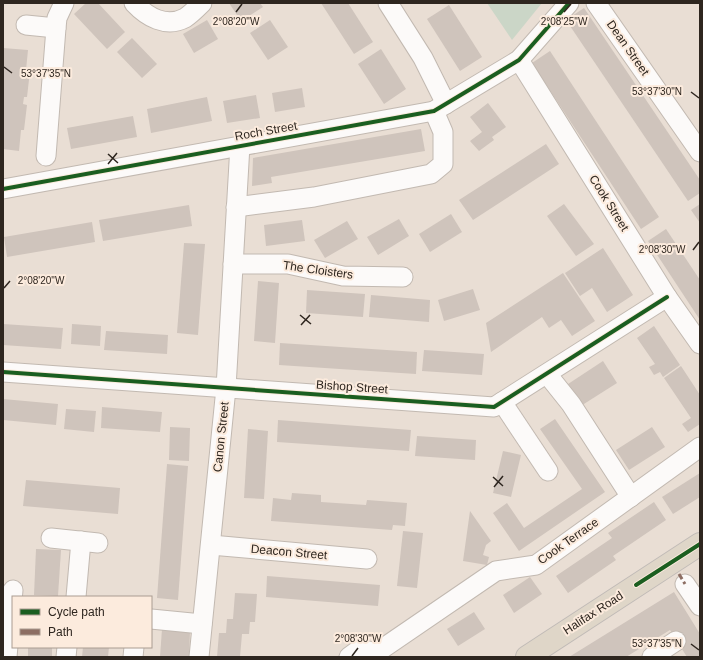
<svg xmlns="http://www.w3.org/2000/svg" width="703" height="660" viewBox="0 0 703 660" font-family="Arial,sans-serif">
<rect width="100%" height="100%" fill="#e9ded4"/>
<path fill="#cbd6c7" d="M487 3H542L512 40Z"/>
<g fill="#cfc4bc">
<path d="M86 3H98L125 32 107 49 74 14Z"/>
<path d="M229 3H260L263 7 241 21Z"/>
<path d="M321 3H348L373 42 354 54Z"/>
<path d="M449 5 482 57 460 71 427 19Z"/>
<path d="M584 8 700 180V193L688 201 566 20Z"/>
<path d="M207 20 218 39 194 53 183 34Z"/>
<path d="M270 20 288 47 268 60 250 33Z"/>
<path d="M132 38 157 64 142 78 117 52Z"/>
<path d="M3 48 28 50 26 70 30 71 27 97H24L23 104 27 105 24 130H21L19 151 3 149Z"/>
<path d="M381 49 406 89 384 104 358 64Z"/>
<path d="M550 51 659 217 641 229 532 63Z"/>
<path d="M302 88 305 107 275 112 272 93Z"/>
<path d="M256 95 260 118 227 123 223 101Z"/>
<path d="M207 97 212 121 151 133 147 109Z"/>
<path d="M488 103 506 127 492 137 494 140 479 151 470 141 482 132 470 117Z"/>
<path d="M133 116 137 137 71 149 67 128Z"/>
<path d="M421 129 425 151 271 177 272 183 252 186 253 158Z"/>
<path d="M546 144 559 164 473 220 459 200Z"/>
<path d="M564 204 594 244 576 256 547 216Z"/>
<path d="M700 204V223L691 210Z"/>
<path d="M189 205 192 226 103 241 99 220Z"/>
<path d="M451 214 462 232 430 252 419 234Z"/>
<path d="M399 219 409 236 378 255 367 237Z"/>
<path d="M302 220 305 241 266 246 264 225Z"/>
<path d="M347 221 358 239 325 258 314 240Z"/>
<path d="M92 222 95 242 7 257 4 237Z"/>
<path d="M666 229 700 280V320L648 241Z"/>
<path d="M184 243 205 244 198 335 177 333Z"/>
<path d="M603 248 633 295 607 312 592 288 580 296 565 273Z"/>
<path d="M563 273 595 321 572 336 561 320 549 328 542 317 491 352 486 323Z"/>
<path d="M258 281 279 283 275 343 254 341Z"/>
<path d="M473 289 480 310 444 321 438 300Z"/>
<path d="M307 290 365 294 363 317 306 313Z"/>
<path d="M371 295 430 300 429 322 369 317Z"/>
<path d="M3 324 63 328 61 349 3 345Z"/>
<path d="M72 324 101 326 100 346 71 344Z"/>
<path d="M654 326 680 365 663 377 660 372 654 375 649 367 655 364 637 338Z"/>
<path d="M106 331 168 335 167 354 104 350Z"/>
<path d="M280 343 417 352 416 374 279 365Z"/>
<path d="M424 350 484 354 482 375 422 371Z"/>
<path d="M603 361 617 383 576 409 562 388Z"/>
<path d="M681 366 700 395V424L688 432 682 424 691 418 664 378Z"/>
<path d="M3 399 58 404 56 425 3 420Z"/>
<path d="M102 407 162 412 160 432 101 428Z"/>
<path d="M66 409 96 411 94 432 64 429Z"/>
<path d="M555 419 605 492 519 551 493 513 507 503 524 528 582 489 540 429Z"/>
<path d="M278 420 411 430 409 451 277 442Z"/>
<path d="M170 427 190 428 189 461 169 460Z"/>
<path d="M652 427 665 447 629 470 616 450Z"/>
<path d="M248 429 268 431 264 499 244 498Z"/>
<path d="M417 436 476 440 475 460 415 456Z"/>
<path d="M503 451 521 455 511 497 493 493Z"/>
<path d="M167 464 188 466 178 600 157 598Z"/>
<path d="M700 473V497L673 514 662 497Z"/>
<path d="M26 480 120 488 118 514 23 506Z"/>
<path d="M292 493 321 495V502L366 505 367 500 407 503 405 526 393 525 392 530 271 521 273 498 291 500Z"/>
<path d="M654 502 666 520 613 556 616 560 568 593 556 576 612 538 608 533Z"/>
<path d="M470 511 491 541 486 545 483 555 489 557 487 565 463 561Z"/>
<path d="M403 531 423 533 417 588 397 586Z"/>
<path d="M36 549 61 550 58 596 34 595Z"/>
<path d="M267 576 380 585 378 606 266 597Z"/>
<path d="M530 577 542 594 514 613 503 595Z"/>
<path d="M674 592 700 634V657H687L670 630 626 657H569Z"/>
<path d="M235 593 257 594 255 622H250L249 634H242L240 657H217L219 633H226L227 619H233Z"/>
<path d="M474 612 485 629 458 646 447 629Z"/>
<path d="M162 629 190 631 189 657H160Z"/>
<rect x="28" y="647" width="24" height="10"/>
<path d="M83 647H109L108 657H82Z"/>
</g>
<g fill="none" stroke-linecap="round" stroke-linejoin="round">
<g stroke="#c2b9b1" stroke-width="21">
<g id="minor">
<path d="M134 3C147 17 166 28 185 18 191 14 197 8 202 3"/>
<path d="M388 3 423 58 446 104"/>
<path d="M596 3 700 152"/>
<path d="M26 25 56 28"/>
<path d="M519 60 667 297 700 344"/>
<path d="M46 156 56 28 57 18 64 3"/>
<path d="M3 189 434 111 519 60 569 3"/>
<path d="M236 207 314 197 431 174 443 164V132L434 111"/>
<path d="M233 264H288L343 276 403 277"/>
<path d="M3 372 494 407 667 297"/>
<path d="M547 374 571 404 631 497"/>
<path d="M502 402 548 471"/>
<path d="M51 538 98 543"/>
<path d="M211 545 367 559"/>
<path d="M685 584 700 606"/>
<path d="M76 597 81 541"/>
<path d="M151 619 202 624"/>
<path d="M7 657 13 590"/>
<path d="M66 657 67 647"/>
<path d="M133 657 134 647"/>
<path d="M199 657 226 388 240 145"/>
<path d="M349 657 360 649 376 653 496 571 536 565 700 447"/>
<path d="M652 657 676 641"/>
</g>
</g>
<g stroke="#c1bbb7" stroke-width="24">
<path id="highway" d="M527 657 700 544"/>
</g>
<use href="#minor" stroke="#fcfaf9" stroke-width="19"/>
<use href="#highway" stroke="#dfd6c8" stroke-width="22"/>
<path stroke="#8d6e63" stroke-width="3" stroke-dasharray="6 3" stroke-linecap="butt" d="M679 574 685 584"/>
<g stroke="#fcebdd" stroke-width="6">
<g id="cycleway">
<path d="M3 189 434 111 519 60 569 3"/>
<path d="M3 372 494 407 667 297"/>
<path d="M636 585 700 544"/>
</g>
</g>
<use href="#cycleway" stroke="#1b5e20" stroke-width="4"/>
</g>
<path fill="none" stroke="#2e261f" stroke-width="1.5" d="M236 12 242 4M564 12 571 4M4 67 12 73M691 92 699 98M108 154 118 163M108 164 117 153M693 250 699 242M4 288 10 281M300 315 311 324M301 325 310 315M493 477 503 486M494 487 503 476M691 644 699 650M352 656 358 648"/>
<g text-anchor="middle" dominant-baseline="central" stroke-width="4" stroke-linejoin="round" paint-order="stroke">
<g font-size="12" fill="#2e261f" stroke="#fcebdd">
<text transform="translate(628 48) rotate(55)">Dean Street</text>
<text transform="translate(266 131) rotate(-10)">Roch Street</text>
<text transform="translate(609 203) rotate(58)">Cook Street</text>
<text transform="translate(318 270) rotate(8)">The Cloisters</text>
<text transform="translate(352 387) rotate(4)">Bishop Street</text>
<text transform="translate(221 437) rotate(-84)">Canon Street</text>
<text transform="translate(568 541) rotate(-35)">Cook Terrace</text>
<text transform="translate(289 552) rotate(5)">Deacon Street</text>
<text transform="translate(593 613) rotate(-33)">Halifax Road</text>
</g>
</g>
<g font-size="10" text-anchor="middle" fill="#2e261f" stroke="#fcebdd" stroke-width="4" stroke-linejoin="round" paint-order="stroke">
<text x="236" y="25">2°08'20"W</text>
<text x="564" y="25">2°08'25"W</text>
<text x="46" y="77">53°37'35"N</text>
<text x="657" y="95">53°37'30"N</text>
<text x="662" y="253">2°08'30"W</text>
<text x="41" y="284">2°08'20"W</text>
<text x="358" y="642">2°08'30"W</text>
<text x="657" y="647">53°37'35"N</text>
</g>
<rect width="703" height="660" fill="none" stroke="#2e261f" stroke-width="8"/>
<rect x="12" y="596" width="140" height="52" fill="#fcebdd" stroke="#aa9c91"/>
<rect x="20" y="609" width="20" height="6" fill="#1b5e20" stroke="#aa9c91"/>
<text x="48" y="616" font-size="12" fill="#2e261f">Cycle path</text>
<rect x="20" y="629" width="20" height="6" fill="#8d6e63" stroke="#aa9c91"/>
<text x="48" y="636" font-size="12" fill="#2e261f">Path</text>
</svg>
